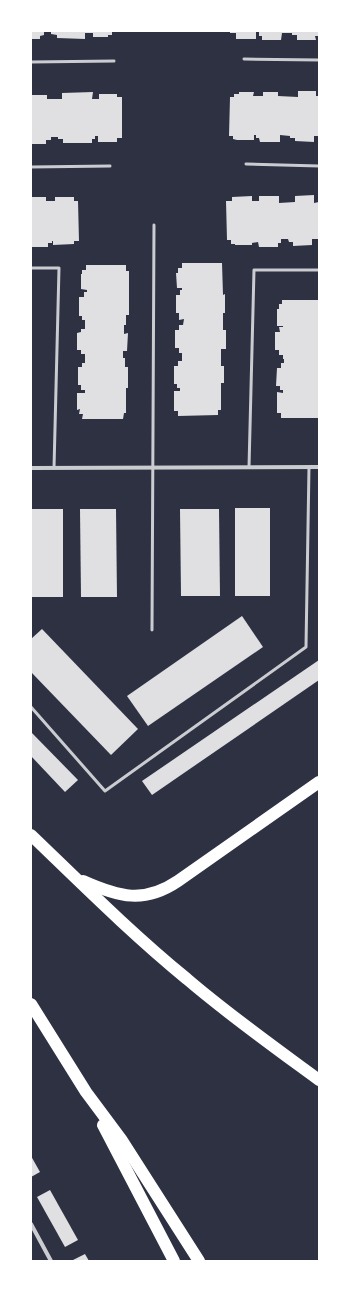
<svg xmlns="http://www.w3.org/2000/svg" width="350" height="1292" viewBox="0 0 350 1292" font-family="'Nunito Sans',sans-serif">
<rect width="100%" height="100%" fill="#2d3142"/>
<g fill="#e0e0e3">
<path d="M31 31H44V35L40 36V39H31Z"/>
<path d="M51 31H112V35H108V37H93V33H85V39L57 38V35L51 34Z"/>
<path d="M230 31H256V39H236V33H230Z"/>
<path d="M259 31H319V36H315L316 40H297V35H292V33H282L281 40H262V36H259Z"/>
<path d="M298 91H316V96H319V136H314V142L295 141V138H290V136L280 135V142H260L259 138H256V135H254V140H237L233 139V136H229L230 97H234V94H239V92H254L253 96H263V92H278V96L298 97Z"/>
<path d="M93 92 92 99H99V94H117V97H122V138H117V142H98V136H95V139H92V143H63V139H58V137H51V140H46V144H31V95H47V99H62V93Z"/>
<path d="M314 195V203L319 202V239H312V245L293 246V242H289L288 239H281V243H278V247H259L258 242 252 243V245H235V244H231V240H227L226 201H232V197L252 196V201H259V196H279V203L295 202V196Z"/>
<path d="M31 197H46V201H55V197H74V201H78L79 241H74V244L53 245V241H52V243H48V247H31Z"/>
<path d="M182 263H222L223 295 225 294V313H223V330H226V349H221V366H224V383H221V410H218V415L178 416V411H174V391H180V388H177V384H174V366H178V361H182V353H179V348H175V330H179V325H183L184 319 179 320V313H176V295H180V290H182V288H177L176 273H178V268H182Z"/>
<path d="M86 265H126V271H129V315H126V325H124V334L128 333 127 351H123V358H125V367H128V388H126V413H124L123 419H82L83 414H79L80 409 77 410V393H85V390H81V385H78V367H82V363H85V354H81V350H77V333L81 332V329H85V320H82V316H79V297H84V292H87V290L81 289V274H82V270H86Z"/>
<path d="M282 300H319V418H281V413H277V392L283 393V390H280V386H276L277 368H281V363H284V359H283V355H279V350H275V332H280L279 327H283V326H277V309H279V304H282Z"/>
<rect x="235" y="508" width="35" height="88"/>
<rect x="31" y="509" width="32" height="88"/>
<path d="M80 509H116L117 597H81Z"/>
<path d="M180 509H219L220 596H181Z"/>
<path d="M242 616 263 647 148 726 127 696Z"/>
<path d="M42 629 138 729 111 755 31 672V639Z"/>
<path d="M319 660V680L152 795 142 781Z"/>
<path d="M31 732 78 780 65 792 31 756Z"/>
<path d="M31 1156 40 1172 31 1177Z"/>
<path d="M50 1190 78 1240 65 1247 37 1197Z"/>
<path d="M85 1254 89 1261H71Z"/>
</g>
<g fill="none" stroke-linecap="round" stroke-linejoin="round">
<g stroke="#caccd0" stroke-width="3">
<path d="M244 59 319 60"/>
<path d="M31 62 114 61"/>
<path d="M246 164 319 166"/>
<path d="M31 167 110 166"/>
<path d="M31 268H59L54 468"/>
<path d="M249 467 254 270H319"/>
<path d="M152 630 154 225"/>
<path d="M31 707 105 791 306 647 309 467"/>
</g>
<g stroke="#caccd0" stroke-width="4">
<path d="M31 468 319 467"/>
<path d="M31 1224 51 1261"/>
</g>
<g stroke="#fff" stroke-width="12">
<path d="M31 835C82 884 132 934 187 979 229 1015 274 1047 319 1080"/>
<path d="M83 881C119 897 144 904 178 881L319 782"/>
<path d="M31 1004 86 1092 121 1139 199 1261"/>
<path d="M103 1125 174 1261"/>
</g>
</g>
<rect width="350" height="1292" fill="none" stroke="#ffffff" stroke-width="64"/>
</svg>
